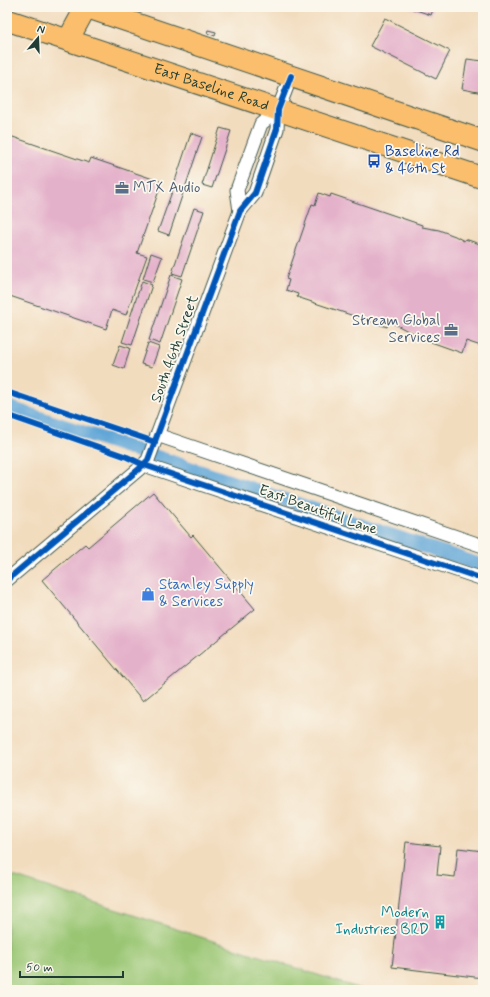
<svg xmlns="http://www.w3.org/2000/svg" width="490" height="997" viewBox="0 0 490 997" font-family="Mynerve,sans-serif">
<rect width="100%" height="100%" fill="#fbf7ec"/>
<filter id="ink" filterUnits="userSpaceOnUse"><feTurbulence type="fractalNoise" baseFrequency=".025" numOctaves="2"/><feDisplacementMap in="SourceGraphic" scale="8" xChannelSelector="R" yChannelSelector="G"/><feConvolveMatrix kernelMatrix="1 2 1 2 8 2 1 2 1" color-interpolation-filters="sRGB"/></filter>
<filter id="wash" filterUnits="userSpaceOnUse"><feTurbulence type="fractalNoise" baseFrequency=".012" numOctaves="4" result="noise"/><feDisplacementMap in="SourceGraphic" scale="16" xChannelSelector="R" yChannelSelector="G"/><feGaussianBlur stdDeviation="0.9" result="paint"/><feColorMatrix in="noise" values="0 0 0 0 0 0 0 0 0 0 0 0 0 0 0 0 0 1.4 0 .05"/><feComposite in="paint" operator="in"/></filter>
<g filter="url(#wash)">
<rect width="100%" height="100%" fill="#f2dcbe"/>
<path fill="#9ac673" stroke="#5c8254" d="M7 874 364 990H7Z"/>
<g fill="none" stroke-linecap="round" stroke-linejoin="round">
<path stroke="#61a6d7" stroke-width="14" d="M7 407 483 566"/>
</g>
<g id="blocks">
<g fill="#e4b1ca">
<path d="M407 7H434L431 15Z"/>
<path d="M385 18 450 51 436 79 370 46Z"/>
<path d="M208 30 216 32 215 36 207 33Z"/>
<path d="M467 59 483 61V93L462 89Z"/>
<path d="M220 128 231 131 212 188 202 185Z"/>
<path d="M191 133 202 137 185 188 174 184Z"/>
<path d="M7 135 89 163 91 158 162 182 137 253 147 256 126 315 112 310 106 329 7 295Z"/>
<path d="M174 186 184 190 169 235 158 231Z"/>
<path d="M319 193 330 197 331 194 422 225V227L439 230 455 236 464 241 465 239 483 245V339L481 346 466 341 462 353 431 342 433 337 424 336 408 331 389 321 387 327 297 297 298 294 286 290 289 280 286 279 312 204 315 205Z"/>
<path d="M194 208 204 211 182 276 172 273Z"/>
<path d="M151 253 162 257 153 282 143 279Z"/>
<path d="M171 275 182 279 160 344 149 340Z"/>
<path d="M142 281 152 285 132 345 122 342Z"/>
<path d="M148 343 159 347 152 367 141 364Z"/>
<path d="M120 345 130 348 124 369 113 365Z"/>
<path d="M153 492 191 537 193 535 255 609 143 701 42 580 85 544 88 547Z"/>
<path d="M406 842 440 846 437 875 455 877 458 848 483 851V978L392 967Z"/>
</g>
</g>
</g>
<g filter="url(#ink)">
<use href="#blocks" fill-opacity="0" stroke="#3f5549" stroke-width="1"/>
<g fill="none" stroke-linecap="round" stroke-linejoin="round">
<g stroke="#3f5549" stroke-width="15">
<g id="minor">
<path d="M240 211 237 190 261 124 278 110"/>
<path d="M157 435 483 546"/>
<path d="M144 465 483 579"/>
<path d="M7 580 139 469 148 460 240 211 255 193 277 129 278 110 291 76"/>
</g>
</g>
<g stroke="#3f5549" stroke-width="23">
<g id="primary">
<path d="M86 7 483 141"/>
<path id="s1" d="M7 20 483 178"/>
<path d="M68 40 86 7"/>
</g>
</g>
<use href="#minor" stroke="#fff" stroke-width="13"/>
<use href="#primary" stroke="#fabe6d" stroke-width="21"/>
<g stroke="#fbf7ec" stroke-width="8">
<g id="cycleway">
<path d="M7 392 155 442"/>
<path d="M7 415 127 457 144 465 483 579"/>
<path d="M7 580 139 469 148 460 240 211 255 193 277 129 278 110 291 76"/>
</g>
</g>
<use href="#cycleway" stroke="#0057b8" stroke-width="6"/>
</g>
</g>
<defs>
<g id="bus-bare" transform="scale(1.08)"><path d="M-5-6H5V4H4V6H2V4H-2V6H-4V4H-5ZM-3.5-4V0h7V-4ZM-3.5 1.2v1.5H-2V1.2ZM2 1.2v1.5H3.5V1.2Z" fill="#1a4fb4" stroke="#fbf7ec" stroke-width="2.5" paint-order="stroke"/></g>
<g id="office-bare" transform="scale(1.08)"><path d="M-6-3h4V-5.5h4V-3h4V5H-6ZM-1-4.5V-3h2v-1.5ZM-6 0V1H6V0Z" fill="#5c6f8a" stroke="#fbf7ec" stroke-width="2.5" paint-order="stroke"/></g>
<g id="shop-bare" transform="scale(1.08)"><path d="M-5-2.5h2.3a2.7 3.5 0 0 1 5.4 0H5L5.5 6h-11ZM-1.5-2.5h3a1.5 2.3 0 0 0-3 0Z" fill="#3f7fe0" stroke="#fbf7ec" stroke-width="2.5" paint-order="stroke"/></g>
<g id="building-bare" transform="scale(1.08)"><path d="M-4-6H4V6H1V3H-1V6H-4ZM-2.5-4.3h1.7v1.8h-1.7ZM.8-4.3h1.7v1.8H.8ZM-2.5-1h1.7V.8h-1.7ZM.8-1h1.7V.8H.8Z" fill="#0f9aa8" stroke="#fbf7ec" stroke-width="2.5" paint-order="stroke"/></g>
</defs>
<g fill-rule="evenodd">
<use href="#bus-bare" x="374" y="161"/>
<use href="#office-bare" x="122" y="188"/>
<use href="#office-bare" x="451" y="330"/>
<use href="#shop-bare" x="148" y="594"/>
<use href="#building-bare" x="440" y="922"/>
</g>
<g text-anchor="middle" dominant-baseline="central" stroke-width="3.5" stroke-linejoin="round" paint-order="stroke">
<g font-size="15" fill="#1f3d34" stroke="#fbf7ec">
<text stroke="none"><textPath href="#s1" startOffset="215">East Baseline Road</textPath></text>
<text transform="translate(175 349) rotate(-70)">South 46th Street</text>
<text transform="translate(318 510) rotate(19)">East Beautiful Lane</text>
</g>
<g font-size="15" fill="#164399" stroke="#fbf7ec" text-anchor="start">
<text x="385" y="152">Baseline Rd<tspan x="385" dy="17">&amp; 46th St</tspan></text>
</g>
<g font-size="15" fill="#4e5e75" stroke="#fbf7ec" text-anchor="start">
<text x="133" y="188">MTX Audio</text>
<text x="440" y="321" text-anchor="end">Stream Global<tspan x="440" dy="17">Services</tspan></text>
</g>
<g font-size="15" fill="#366cbe" stroke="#fbf7ec" text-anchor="start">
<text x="159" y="585">Stanley Supply<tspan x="159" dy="17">&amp; Services</tspan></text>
</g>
<g font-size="15" fill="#0d838f" stroke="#fbf7ec" text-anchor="end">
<text x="429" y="913">Modern<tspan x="429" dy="17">Industries BRD</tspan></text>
</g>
</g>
<rect width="490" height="997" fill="none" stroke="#fbf7ec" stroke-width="24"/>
<g transform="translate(38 38) rotate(19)" stroke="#fbf7ec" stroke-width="3" paint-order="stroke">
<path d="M0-3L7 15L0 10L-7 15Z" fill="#1f3d34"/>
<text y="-6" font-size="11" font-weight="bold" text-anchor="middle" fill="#1f3d34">N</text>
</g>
<path d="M20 971v6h103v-6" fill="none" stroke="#1f3d34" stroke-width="2"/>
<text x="26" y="971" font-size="12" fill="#1f3d34" stroke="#fbf7ec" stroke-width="3" paint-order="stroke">50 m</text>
</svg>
